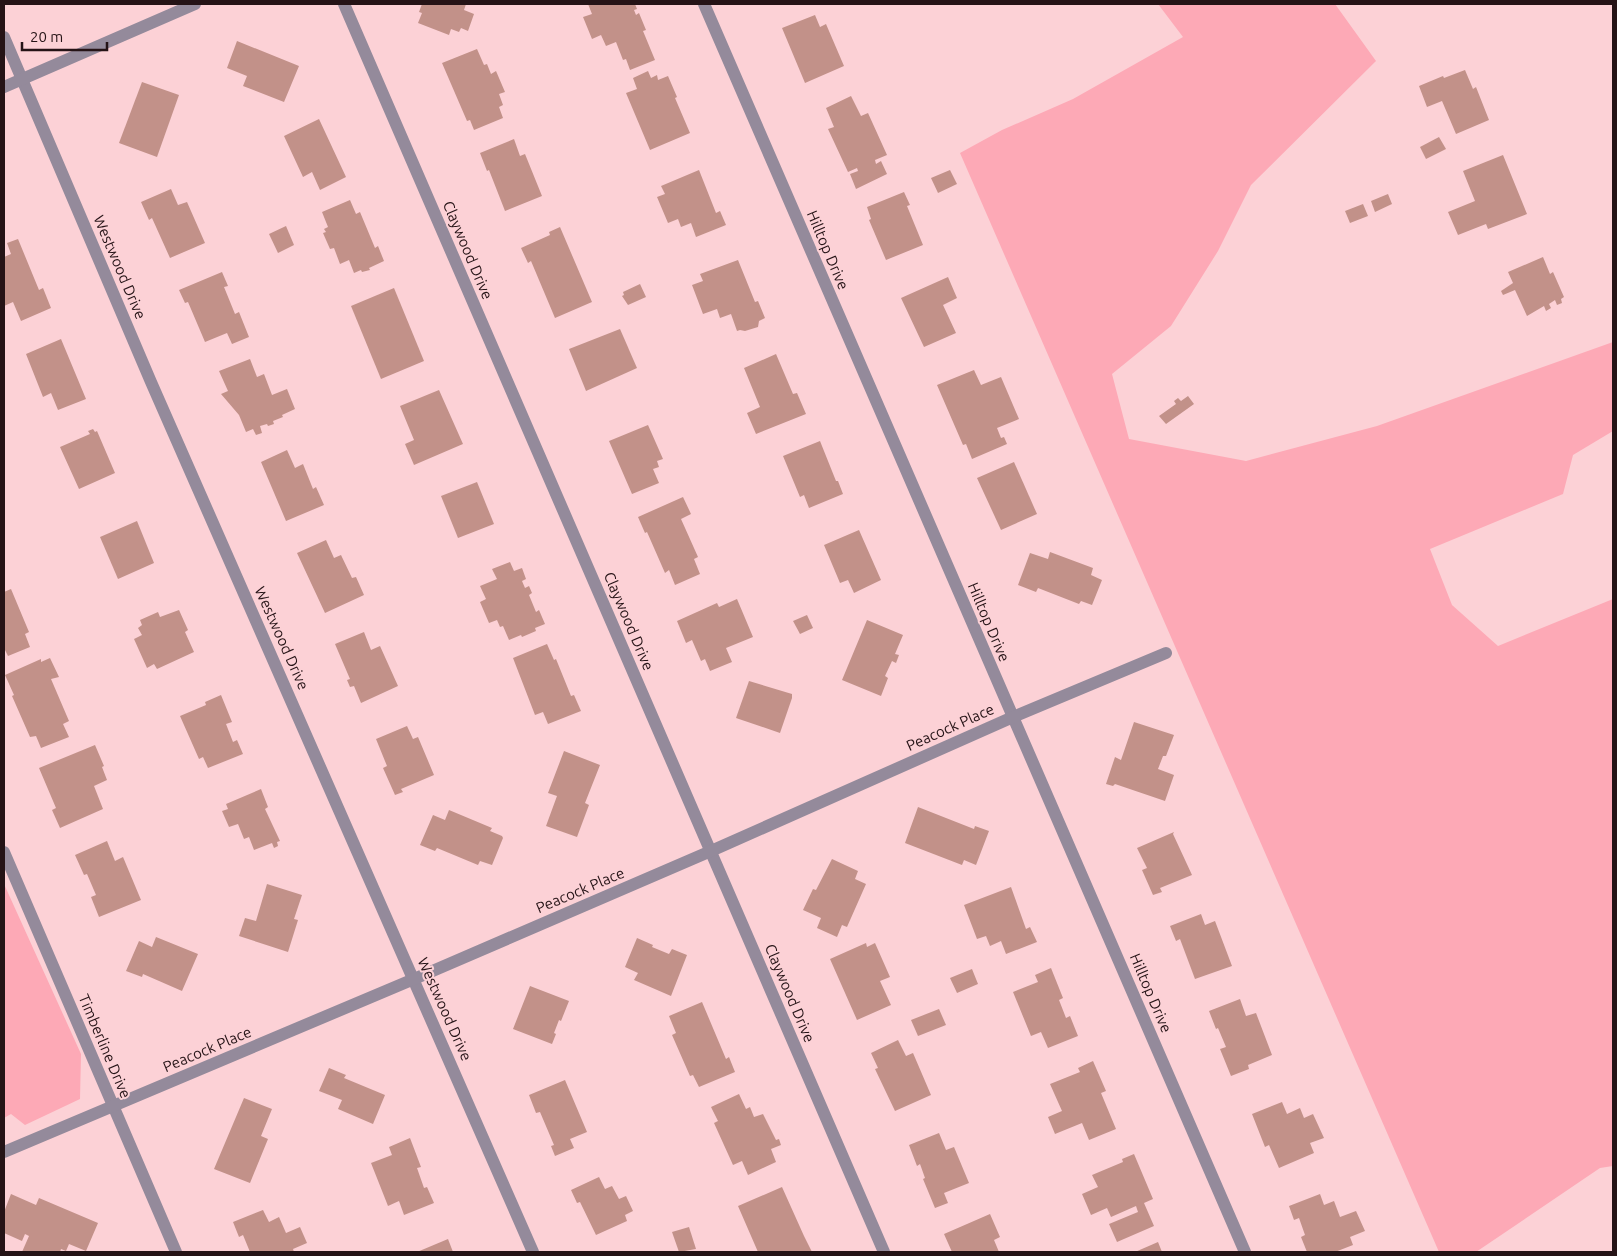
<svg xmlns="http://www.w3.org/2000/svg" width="1617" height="1256" viewBox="0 0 1617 1256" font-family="Ubuntu,sans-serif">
<rect width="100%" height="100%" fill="#fcd1d6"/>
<g fill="#fda9b6">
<path d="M1158 4H1335L1376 61 1251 185 1218 251 1171 326 1112 374 1129 439 1246 461 1377 426 1613 342V431L1573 455 1563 494 1430 549 1452 605 1498 646 1613 599V1166L1600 1168 1476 1252H1439L960 153 1002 130 1073 99 1183 37Z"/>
<path d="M4 884 81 1054 80 1099 25 1125 11 1114 4 1118Z"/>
</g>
<g fill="#c29189">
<path d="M422 4H466L464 10 474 14 468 31 461 28 459 32 451 29 449 35 418 23 422 13 419 12Z"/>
<path d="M588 4H635L637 9 634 10 636 15 639 13 646 30 643 31 655 60 630 70 626 59 623 60 616 42 606 46 601 35 592 39 583 17 592 14Z"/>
<path d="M815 15 820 27 826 24 844 66 805 83 782 28Z"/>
<path d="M237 41 299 66 284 102 243 86 247 76 227 68Z"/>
<path d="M477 49 484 65 487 64 491 74 496 71 505 92 499 94 503 105 499 107 503 118 474 130 470 120 467 121 442 63Z"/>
<path d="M1465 70 1473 89 1476 87 1489 120 1456 134 1442 101 1427 107 1419 86 1443 76 1444 78Z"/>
<path d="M648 71 651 78 657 75 658 80 668 76 677 97 675 98 690 133 650 150 626 93 637 89 633 78Z"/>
<path d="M142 82 179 95 157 157 119 143Z"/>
<path d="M851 96 861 116 868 113 887 155 875 160 876 164 881 161 887 174 856 189 850 174 858 171 857 168 848 172 828 129 834 127 826 108Z"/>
<path d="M319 119 346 177 320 190 312 172 303 177 284 136Z"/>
<path d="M1439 137 1446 149 1426 159 1420 147Z"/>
<path d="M514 139 520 156 525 154 542 196 505 211 489 170 487 171 480 153Z"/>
<path d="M1503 155 1527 214 1488 229 1486 224 1458 235 1448 212 1475 201 1463 171Z"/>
<path d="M699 170 716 213 720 211 726 225 696 237 691 223 681 227 678 219 668 223 657 197 665 194 661 186Z"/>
<path d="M950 170 957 184 938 193 931 178Z"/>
<path d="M171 189 178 205 187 202 205 243 170 258 152 218 149 220 141 202Z"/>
<path d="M904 192 910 205 907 206 923 245 886 260 869 220 871 219 867 207Z"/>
<path d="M1388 194 1392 204 1375 212 1371 201Z"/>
<path d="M350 200 356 214 360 212 375 248 378 246 384 261 369 268 370 270 362 272 361 270 354 273 349 260 340 264 334 248 330 249 323 233 326 232 324 229 328 227 322 212Z"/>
<path d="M1363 204 1368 216 1350 223 1345 211Z"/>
<path d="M286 226 294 245 278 253 269 234Z"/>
<path d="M560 227 592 302 555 318 531 261 528 263 521 248 550 235 549 232Z"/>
<path d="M18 239 39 290 43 288 51 308 21 321 13 302 4 306V257L11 254 7 243Z"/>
<path d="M1543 257 1550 274 1553 272 1564 297 1561 299 1562 303 1557 305 1555 300 1549 304 1551 308 1546 311 1544 306 1527 316 1515 290 1503 295 1501 291 1513 283 1508 272Z"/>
<path d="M738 260 755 302 758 301 765 318 759 321 758 327 745 331 740 330 737 331 731 314 720 318 717 309 703 314 692 285 703 281 700 274Z"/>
<path d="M222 272 228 286 224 287 235 314 239 312 249 337 232 344 227 333 205 342 188 302 185 303 179 290Z"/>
<path d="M948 277 957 298 943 305 956 333 924 347 901 298Z"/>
<path d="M640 284 646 297 628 305 622 296 624 295 623 292Z"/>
<path d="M394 288 424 361 381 379 351 306Z"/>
<path d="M620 329 637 368 586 391 569 349Z"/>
<path d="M61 339 86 399 58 410 51 393 43 397 26 354Z"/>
<path d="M776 354 793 394 797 393 806 414 756 434 747 413 760 407 744 368Z"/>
<path d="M250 359 257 377 264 374 272 395 287 389 295 409 282 415 283 417 273 421 274 424 268 426 267 424 260 426 262 433 256 435 253 429 246 432 239 415 221 394 228 391 219 371Z"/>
<path d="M974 370 981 385 1001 377 1019 419 997 428 1001 438 1004 437 1007 444 972 459 966 444 963 445 937 385Z"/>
<path d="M439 390 463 444 414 465 405 444 414 440 400 406Z"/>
<path d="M1188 396 1194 404 1166 424 1159 416 1176 404 1174 401 1178 398 1181 401Z"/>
<path d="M648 425 663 459 657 461 659 467 653 469 659 483 632 494 609 441Z"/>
<path d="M93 429 95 432 97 431 115 473 79 489 60 447 90 434 88 431Z"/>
<path d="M820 441 836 481H838L843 494 809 508 804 495 800 497 783 456Z"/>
<path d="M287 450 295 468 303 464 313 489 316 487 324 505 286 521 261 462Z"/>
<path d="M1014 462 1037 514 1001 530 977 478Z"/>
<path d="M477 482 494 524 458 538 441 496Z"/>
<path d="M683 497 691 514 681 519 698 557 694 559 700 574 675 585 669 570 665 573 647 532 645 533 638 517Z"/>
<path d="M137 521 154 563 118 579 100 537Z"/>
<path d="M859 530 881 580 854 593 848 580 840 583 824 545Z"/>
<path d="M326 540 334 558 341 555 352 578 356 577 364 595 325 613 297 553Z"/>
<path d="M1050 552 1093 568 1091 575 1102 580 1092 605 1081 601 1079 604 1038 588 1036 592 1018 585 1030 553 1048 559Z"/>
<path d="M510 562 514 571 522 568 526 579 522 581 525 588 529 586 532 593 529 595 536 612 539 610 545 624 535 628 536 631 522 637 521 635 509 640 503 626 500 627 497 620 489 623 480 602 486 599 480 586 497 579 492 569Z"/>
<path d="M11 589 29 632 25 634 30 647 8 656 4 648V592Z"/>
<path d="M737 599 753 637 726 648 732 662 710 671 705 659 701 661 692 640 686 643 677 621 717 603 719 607Z"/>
<path d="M179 610 188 630 185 632 194 652 157 669 154 664 147 668 134 639 142 635 138 628 142 625 140 620 158 612 160 617Z"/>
<path d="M807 615 813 628 800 634 793 621Z"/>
<path d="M867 620 903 635 895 654 899 655 896 663 892 661 885 676 888 678 881 696 842 680Z"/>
<path d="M364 632 371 650 380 646 398 686 361 703 354 686 350 687 347 680 350 679 335 644Z"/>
<path d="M547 644 554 660 556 659 571 696 574 695 581 711 548 724 543 712 535 715 513 658Z"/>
<path d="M50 658 59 677 51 679 69 721 63 724 69 737 41 748 36 736 30 737 12 696 14 695 5 675 41 659V662Z"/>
<path d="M749 681 792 694V698L780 733 736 718Z"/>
<path d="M221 695 232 722 226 724 233 742 237 740 243 754 208 768 203 757 199 759 180 716 206 705 205 702Z"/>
<path d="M1134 722 1174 735 1166 756H1163L1158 769 1174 775 1165 801 1115 784 1113 786 1106 784 1115 757 1121 760Z"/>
<path d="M407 726 413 739 418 737 434 775 401 789 403 792 395 795 383 768 387 766 376 739Z"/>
<path d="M95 745 104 766 102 767 107 780 94 786 103 809 60 828 52 810 56 808 39 768Z"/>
<path d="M564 751 600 765 585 803 589 805 577 837 546 826 557 796 548 793Z"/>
<path d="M261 789 268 807 265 809 280 841 277 842 278 846 274 848 272 843 254 850 249 837 244 839 238 824 229 827 222 811 228 809 226 804Z"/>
<path d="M918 807 974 829 975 826 989 831 976 865 964 860 962 865 905 843Z"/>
<path d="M449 810 492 828 490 831 502 836 503 838 492 865 480 861 478 865 437 848 435 851 420 845 433 815 445 820Z"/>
<path d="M1174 832 1173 834 1192 875 1160 888 1162 892 1153 895 1142 870 1147 868 1137 848Z"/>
<path d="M107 841 115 861 123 857 141 900 99 917 91 897 96 895 87 874 84 875 75 855Z"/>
<path d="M832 859 858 871 855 879 866 884 847 927 842 925 837 937 817 928 821 918 803 910 813 889 816 890Z"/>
<path d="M267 884 302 895 294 919 298 920 288 952 239 936 245 918 256 921Z"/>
<path d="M1011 887 1026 929 1030 927 1037 942 1006 954 1001 941 990 946 986 936 977 939 964 905Z"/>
<path d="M1201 914 1205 925 1215 921 1232 966 1195 979 1180 939 1176 941 1170 926Z"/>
<path d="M156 937 198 954 182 991 143 974 142 977 126 971 139 941 152 947Z"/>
<path d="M637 938 653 945 652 947 669 954 672 949 687 955 671 996 634 980 638 973 625 967Z"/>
<path d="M866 943 867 947 875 943 890 977 880 981 891 1005 857 1020 830 959Z"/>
<path d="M1051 968 1063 998 1059 1000 1066 1018 1070 1016 1078 1036 1048 1048 1041 1032 1031 1036 1013 992 1038 982 1035 975Z"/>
<path d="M972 969 978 984 957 993 950 978Z"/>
<path d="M530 986 569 1001 561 1021 559 1020 554 1033 556 1034 552 1044 513 1029Z"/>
<path d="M1240 999 1246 1016 1256 1013 1272 1055 1248 1065 1249 1069 1231 1076 1220 1049 1226 1047 1218 1028 1216 1029 1209 1011Z"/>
<path d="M702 1002 726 1059 729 1057 735 1072 699 1087 693 1075 690 1076 672 1035 676 1033 669 1016Z"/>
<path d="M939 1009 946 1025 918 1036 911 1020Z"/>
<path d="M898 1040 906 1056 913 1053 931 1095 895 1111 875 1069 878 1068 871 1053Z"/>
<path d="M1093 1061 1106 1091 1101 1093 1116 1129 1089 1140 1082 1123 1055 1134 1048 1117 1062 1111 1050 1084 1080 1072 1078 1068Z"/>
<path d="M329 1068 346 1075 344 1078 385 1095 373 1124 338 1109 342 1100 319 1091Z"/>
<path d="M565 1080 587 1132 570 1139 574 1148 555 1156 551 1146 554 1145 540 1112 536 1113 529 1095Z"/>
<path d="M739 1094 746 1109 750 1107 754 1117 763 1114 776 1140 779 1139 781 1145 771 1149 776 1162 748 1175 742 1161 733 1165 714 1123 718 1121 711 1107Z"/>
<path d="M244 1098 272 1109 261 1136 268 1139 250 1183 214 1169Z"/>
<path d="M1282 1102 1287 1114 1300 1108 1304 1118 1313 1114 1324 1138 1310 1143 1314 1153 1279 1168 1269 1145 1265 1147 1252 1114Z"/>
<path d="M939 1133 946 1150 954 1147 969 1183 944 1193 948 1203 935 1208 923 1179 925 1178 920 1164 917 1166 909 1145Z"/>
<path d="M410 1138 421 1167 417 1168 424 1188 427 1187 434 1203 404 1215 399 1201 388 1206 371 1163 392 1155 389 1147Z"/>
<path d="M1134 1154 1153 1199 1144 1203 1154 1226 1117 1242 1109 1224 1138 1212 1136 1206 1111 1217 1107 1208 1091 1215 1082 1194 1098 1187 1092 1175 1123 1162 1122 1159Z"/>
<path d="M599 1177 605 1189 612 1186 619 1199 626 1196 633 1211 625 1215 627 1221 596 1235 580 1202 577 1203 571 1190Z"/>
<path d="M782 1187 804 1236 812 1252H758L738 1206Z"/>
<path d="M11 1194 36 1205 39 1198 98 1223 86 1251 69 1244 66 1251 61 1249 60 1252H22L29 1236 25 1234 22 1241 4 1233V1212Z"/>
<path d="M1320 1194 1324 1205 1334 1201 1340 1217 1356 1211 1365 1231 1350 1237 1353 1245 1335 1252H1307L1301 1237 1305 1235 1299 1218 1294 1220 1289 1206Z"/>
<path d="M263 1210 269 1222 279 1217 286 1233 300 1227 307 1243 293 1249 294 1252H250L243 1235 239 1237 233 1222Z"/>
<path d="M990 1214 1000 1237 994 1240 999 1252H952L944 1234Z"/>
<path d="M689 1227 696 1249 679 1252 672 1232Z"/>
<path d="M448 1239 453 1252H417Z"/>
<path d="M1158 1242 1162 1252H1135Z"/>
</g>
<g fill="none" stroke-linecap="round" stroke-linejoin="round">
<g stroke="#948a9b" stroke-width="12">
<path d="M344 4 884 1252"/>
<path d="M704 4 1245 1252"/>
<path d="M4 37 151 382 533 1252"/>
<path d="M4 87 195 4"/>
<path d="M4 852 176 1252"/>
<path d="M4 1152 414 979 711 851 1013 717 1166 653"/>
</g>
</g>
<g text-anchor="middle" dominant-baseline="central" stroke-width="4" stroke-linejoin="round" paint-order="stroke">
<g font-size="15" fill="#251316" stroke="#fcd1d6">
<text transform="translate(468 250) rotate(67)">Claywood Drive</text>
<text transform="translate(828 250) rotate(67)">Hilltop Drive</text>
<text transform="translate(120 267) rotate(67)">Westwood Drive</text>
<text transform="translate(629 621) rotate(67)">Claywood Drive</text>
<text transform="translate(989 622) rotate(67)">Hilltop Drive</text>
<text transform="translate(282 638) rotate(66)">Westwood Drive</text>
<text transform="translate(950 727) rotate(-24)">Peacock Place</text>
<text transform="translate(580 890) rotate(-23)">Peacock Place</text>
<text transform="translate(790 993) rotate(67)">Claywood Drive</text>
<text transform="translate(1151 993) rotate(67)">Hilltop Drive</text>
<text transform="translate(445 1009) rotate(66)">Westwood Drive</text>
<text transform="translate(105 1046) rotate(67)">Timberline Drive</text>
<text transform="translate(207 1049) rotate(-23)">Peacock Place</text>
</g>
</g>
<rect width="1617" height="1256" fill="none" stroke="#251316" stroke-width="10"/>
<path d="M22 42v8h85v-8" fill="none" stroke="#251316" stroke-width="2.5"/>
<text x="30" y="42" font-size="15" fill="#251316" stroke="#fcd1d6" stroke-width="4" paint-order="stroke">20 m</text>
</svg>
